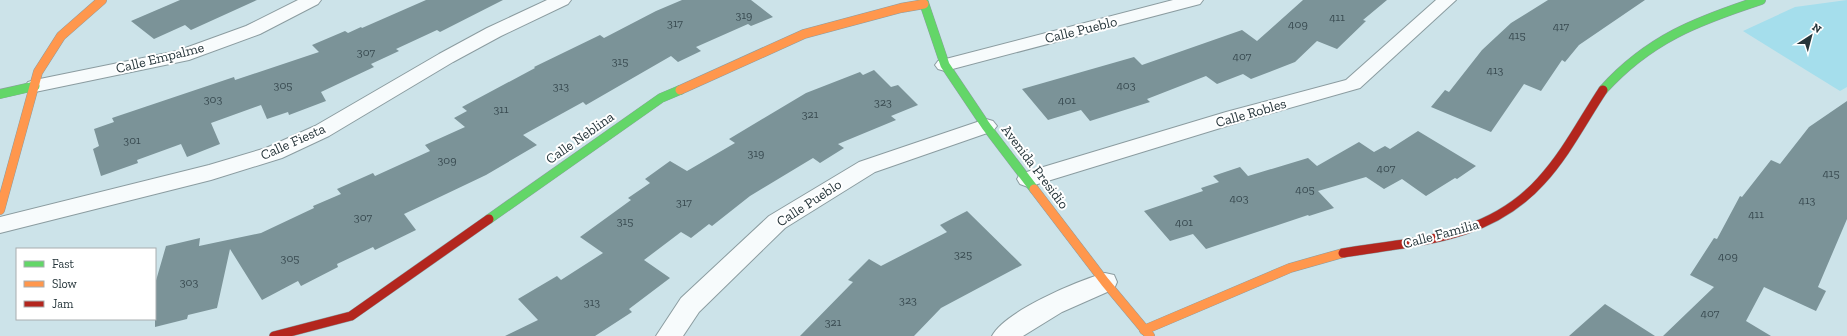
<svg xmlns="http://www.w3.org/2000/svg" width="1847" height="336" viewBox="0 0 1847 336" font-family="'Zilla Slab',serif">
<rect width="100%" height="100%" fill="#cce3e9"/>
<path fill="#a5deec" d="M1847 0V87L1840 91 1743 31 1795 7Z"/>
<g fill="#7b9398">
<path d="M180 0H257L191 30 185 25 154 39 131 21Z"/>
<path d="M426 0H503L440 32 437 30 396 49 399 51 371 64 374 67 321 92 326 101 289 115 288 112 267 119 261 105 211 123 220 144 187 157 181 144 137 160 138 163 101 176 93 149 99 146 94 129 114 122 112 118 234 77 235 80 319 52 312 45 345 31 348 33 361 27 362 28Z"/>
<path d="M682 0H751L773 17 751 26 748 24 696 47 701 51 678 62 671 56 586 105 583 102 523 135 537 145 486 175 404 214 416 230 375 250 373 247 337 264 338 267 301 286 298 281 262 300 230 249 217 308 188 315 187 319 155 327V284L166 246 200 238 199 246 261 233 314 208 313 206 341 194 337 189 373 173 375 176 430 151 425 145 465 127 454 118 467 111 462 107 535 68 534 67 600 35 604 38 656 11Z"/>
<path d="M1303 0H1387L1363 20 1366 21 1337 49 1317 41 1295 62 1251 79 1243 74 1217 84 1206 76 1147 99 1150 102 1090 121 1081 110 1048 120 1022 89 1134 57 1142 65 1242 30 1257 41Z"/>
<path d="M1548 0H1645L1579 45 1565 62 1562 60 1541 91 1524 84 1491 132 1431 107 1445 90 1449 92 1482 50 1511 23Z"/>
<path d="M874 70 891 87 898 85 918 105 891 116 896 120 838 144 844 148 820 163 813 158 750 196 712 226 709 224 691 238 681 232 644 260 670 278 629 309 632 312 595 336H505L538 320 518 299 557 276 561 280 603 253 580 237 631 200 628 198 650 183 645 179 670 161 687 171 735 143 729 139 806 93 860 72 863 75Z"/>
<path d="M1847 101V219L1818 287 1826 291 1816 311 1764 287 1746 321 1771 336H1663L1714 287 1690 275 1714 238 1717 239 1740 196 1742 197 1771 160 1780 164 1809 127Z"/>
<path d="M1418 131 1476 166 1457 179 1455 178 1426 196 1402 179 1384 189 1366 177 1318 191 1334 208 1309 216 1308 215 1206 249 1193 234 1170 241 1144 211 1203 191 1201 188 1219 182 1213 176 1240 167 1248 176 1308 158 1317 166 1359 142 1374 152 1385 146 1390 149Z"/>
<path d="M967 211 1022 265 941 308 914 336H800L853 282 848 280 869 259 881 266 947 232 940 225Z"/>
<path d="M1605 304 1655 336H1569Z"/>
</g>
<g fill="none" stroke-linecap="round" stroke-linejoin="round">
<g stroke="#8b9ca0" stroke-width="2">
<g id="street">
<path d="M298 0H321L318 4 260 34 189 60 35 92 28 90 25 86 28 82 35 80 177 51 246 26Z"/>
<path d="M547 0H571L568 4 501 36 453 62 329 136 282 158 211 180 0 233V217L209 165 266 148 315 126 439 54 487 28Z"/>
<path d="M1173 0H1203L1200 4 945 71 938 69 935 65 938 61Z"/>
<path d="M1436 0H1456L1360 88 1240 122 1028 187 1020 184 1017 179 1020 174 1226 112 1346 80Z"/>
<path d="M986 119 993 121 997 126 993 131 875 172 785 228 699 312 683 336H656L681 298 769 216 859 162Z"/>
<path d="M1105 273 1114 275 1117 282 1114 289 1062 312 1023 336H992C1005 311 1077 281 1105 273Z"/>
</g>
</g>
<g stroke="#8b9ca0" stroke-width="10">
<g id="fast">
<path d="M923 0 945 65 986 126 1034 189"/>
<path d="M1603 90C1649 39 1697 21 1761 0"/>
<path d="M0 94 35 86"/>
<path d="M489 219 661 98 680 90"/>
</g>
</g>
<g stroke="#8b9ca0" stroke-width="10">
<g id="slow">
<path d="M680 90 804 34 901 8 924 4"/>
<path d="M1034 189 1105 282 1150 336"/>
<path d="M0 210 38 72 61 36 102 0"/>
<path d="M1144 330 1290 268 1343 253"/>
</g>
</g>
<g stroke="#8b9ca0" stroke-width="10">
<g id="jam">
<path d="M1343 253C1416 241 1488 240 1541 181 1566 154 1583 120 1603 90"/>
<path d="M274 336 351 316 489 219"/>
</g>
</g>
<use href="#street" fill="#f7fbfc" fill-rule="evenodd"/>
<use href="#fast" stroke="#63d668" stroke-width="9"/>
<use href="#slow" stroke="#ff974d" stroke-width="9"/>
<use href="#jam" stroke="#b3261e" stroke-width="9"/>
</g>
<g text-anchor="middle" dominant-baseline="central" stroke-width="4" stroke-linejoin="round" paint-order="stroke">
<g font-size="12" fill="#3a4c52">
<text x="744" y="15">319</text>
<text x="1337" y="17">411</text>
<text x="675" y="23">317</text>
<text x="1298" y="24">409</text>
<text x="1561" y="26">417</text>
<text x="1517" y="35">415</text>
<text x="366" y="52">307</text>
<text x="1242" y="56">407</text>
<text x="620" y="61">315</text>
<text x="1495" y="70">413</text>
<text x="283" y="85">305</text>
<text x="1126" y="85">403</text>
<text x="561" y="86">313</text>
<text x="213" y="99">303</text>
<text x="1067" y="100">401</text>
<text x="883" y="102">323</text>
<text x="501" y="109">311</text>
<text x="810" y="114">321</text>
<text x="132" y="140">301</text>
<text x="756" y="153">319</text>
<text x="447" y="160">309</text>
<text x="1386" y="168">407</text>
<text x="1831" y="173">415</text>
<text x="1305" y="189">405</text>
<text x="1239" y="198">403</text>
<text x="1807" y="200">413</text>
<text x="684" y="202">317</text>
<text x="1756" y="214">411</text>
<text x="363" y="217">307</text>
<text x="625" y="221">315</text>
<text x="1184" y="222">401</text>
<text x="963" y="254">325</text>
<text x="1728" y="256">409</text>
<text x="290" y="258">305</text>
<text x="189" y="282">303</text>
<text x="908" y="300">323</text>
<text x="592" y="302">313</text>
<text x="1710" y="313">407</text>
<text x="833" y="322">321</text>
</g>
<g font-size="14" fill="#25353a" stroke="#fff">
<text transform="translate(1081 30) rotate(-14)">Calle Pueblo</text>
<text transform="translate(160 58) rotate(-14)">Calle Empalme</text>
<text transform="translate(1251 113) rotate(-16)">Calle Robles</text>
<text transform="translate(580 138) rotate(-35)">Calle Neblina</text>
<text transform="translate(293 142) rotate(-24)">Calle Fiesta</text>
<text transform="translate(1035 167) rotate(53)">Avenida Presidio</text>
<text transform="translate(809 203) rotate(-33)">Calle Pueblo</text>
<text transform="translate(1441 234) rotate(-15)">Calle Familia</text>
</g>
</g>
<rect x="16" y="248" width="140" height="72" fill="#ffffff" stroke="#a8aeb0"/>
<rect x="24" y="261" width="20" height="6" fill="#63d668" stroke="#a8aeb0"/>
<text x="52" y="268" font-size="12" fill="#25353a">Fast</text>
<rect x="24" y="281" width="20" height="6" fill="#ff974d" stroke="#a8aeb0"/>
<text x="52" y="288" font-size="12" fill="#25353a">Slow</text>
<rect x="24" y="301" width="20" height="6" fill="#b3261e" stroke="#a8aeb0"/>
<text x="52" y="308" font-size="12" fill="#25353a">Jam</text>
<g transform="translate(1811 36) rotate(36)" stroke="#ffffff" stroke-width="3" paint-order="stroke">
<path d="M0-3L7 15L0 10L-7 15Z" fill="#25353a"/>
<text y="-6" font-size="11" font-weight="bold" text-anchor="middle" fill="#25353a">N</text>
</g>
</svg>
